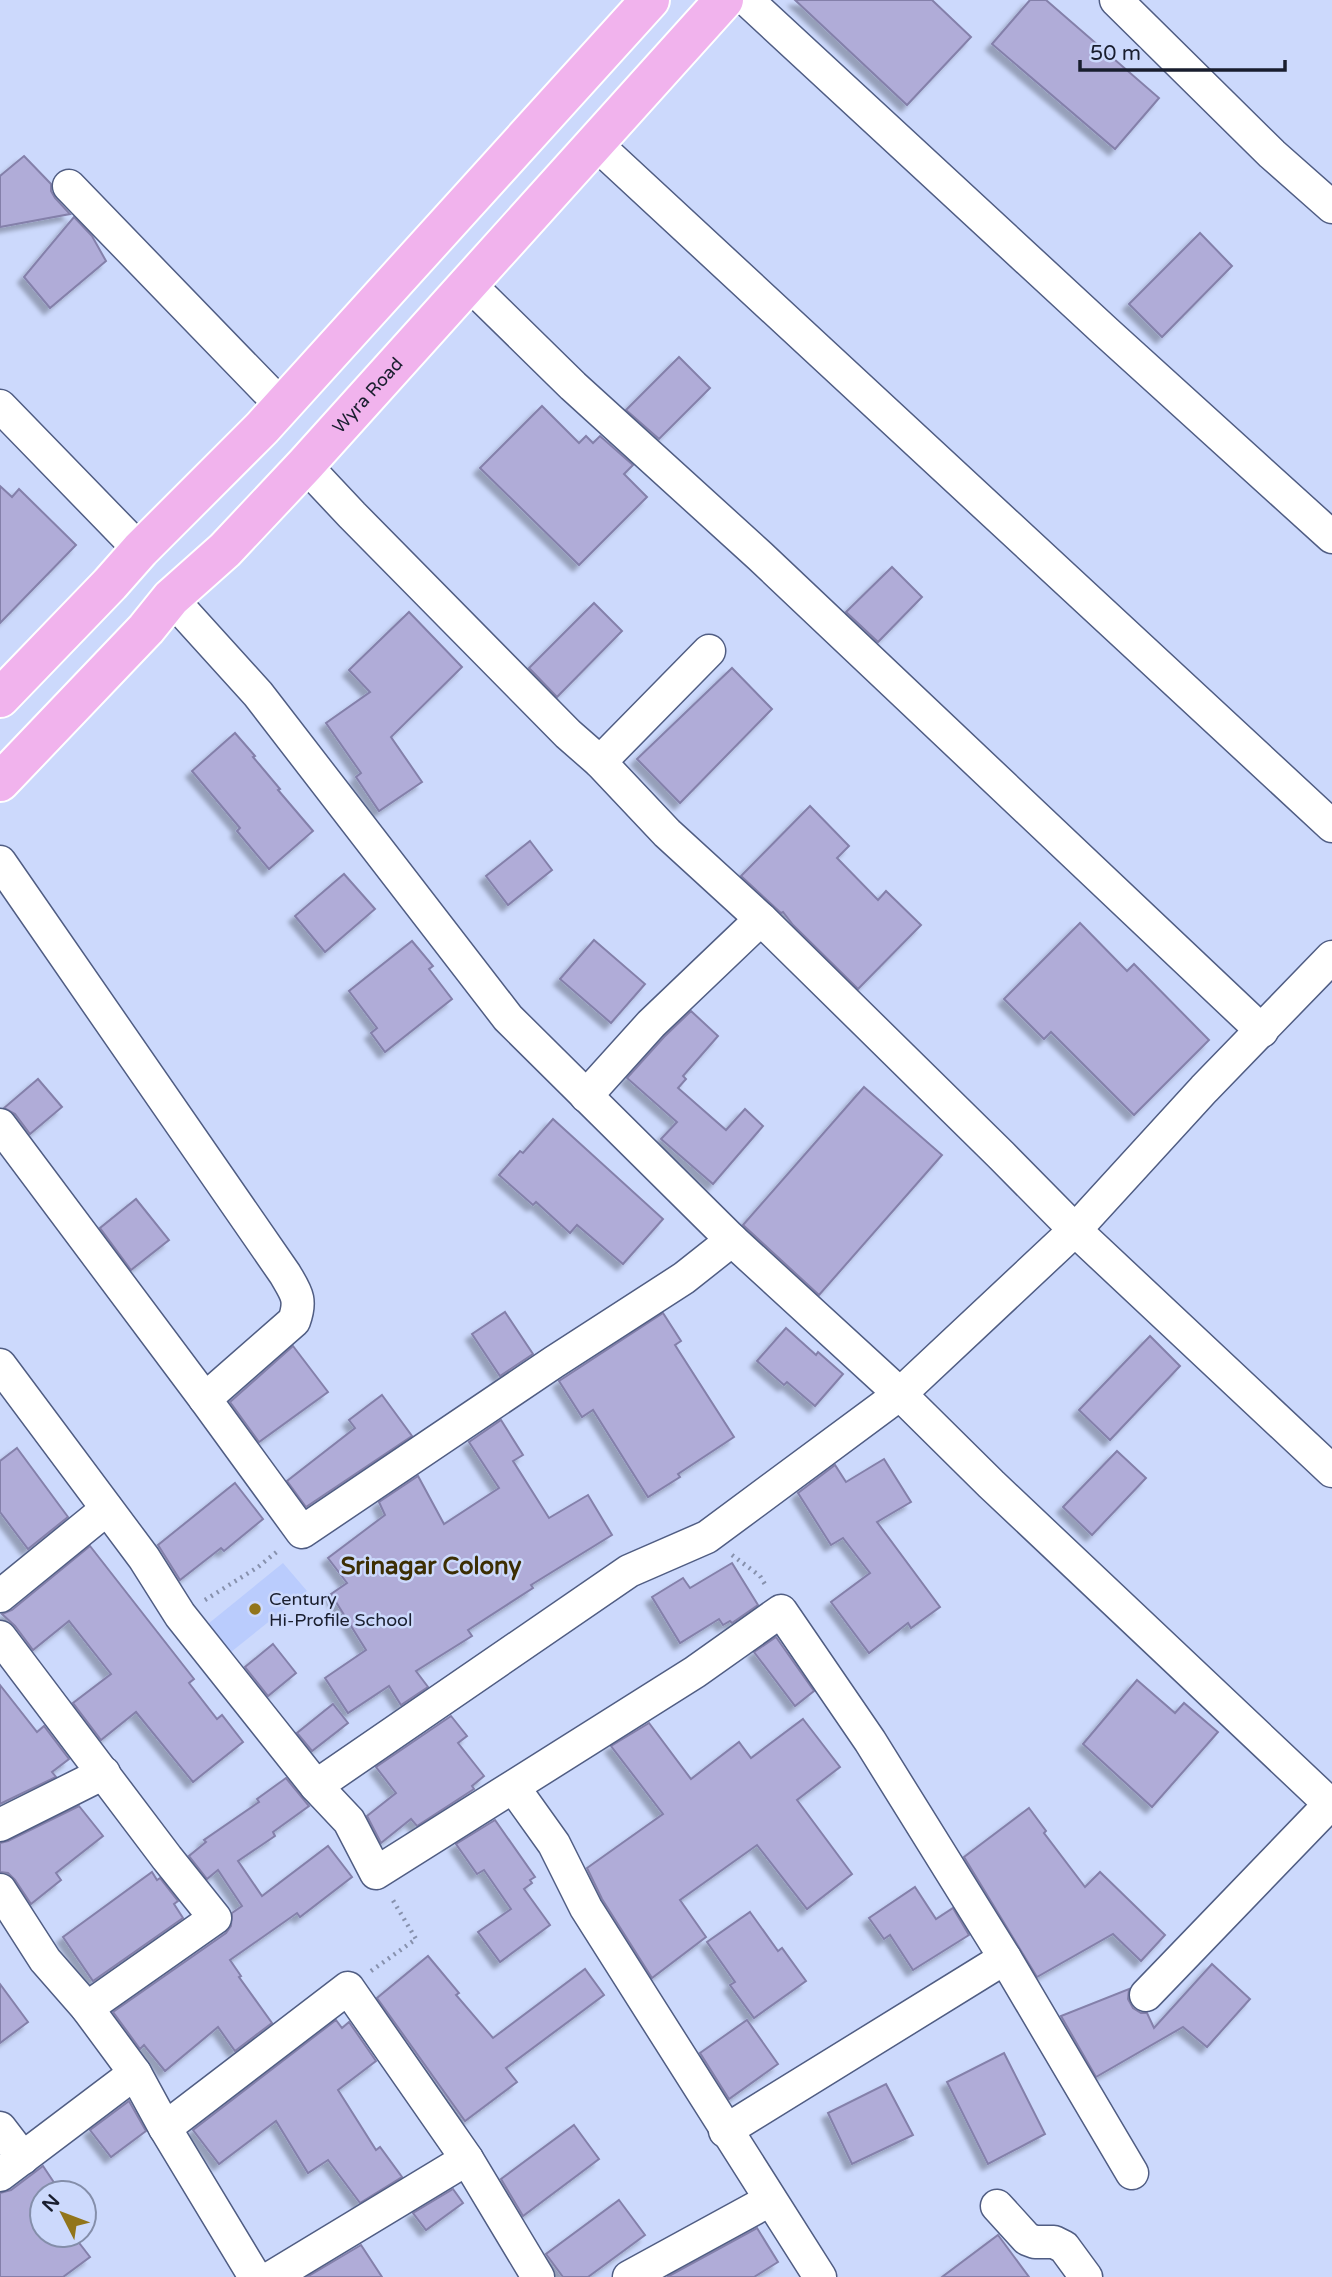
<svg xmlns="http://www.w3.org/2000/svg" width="1332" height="2277" viewBox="0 0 1332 2277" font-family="'Varela Round',sans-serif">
<defs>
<filter id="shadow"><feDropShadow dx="-6" dy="6" stdDeviation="2" flood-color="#0004"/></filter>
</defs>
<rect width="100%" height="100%" fill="#ccd9fc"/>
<path fill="#baccfd" d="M283 1563 307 1591 226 1656 203 1628Z"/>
<g fill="#b0acd8" stroke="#8480aa" stroke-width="2" filter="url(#shadow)">
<path d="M795 0H932L971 37 907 105Z"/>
<path d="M1030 0H1046L1159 98 1115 149 992 44Z"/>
<path d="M24 156 51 184V191L55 198 70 214 0 227V176Z"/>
<path d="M74 217 92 236 106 261 50 308 24 277Z"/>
<path d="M1200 233 1232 266 1162 337 1129 304Z"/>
<path d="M679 357 710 388 659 439 626 410Z"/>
<path d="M542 406 579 443 586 436 593 443 600 436 633 465 624 474 647 497 579 565 480 468Z"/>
<path d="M0 486 12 497 19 489 76 545 0 623Z"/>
<path d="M892 567 922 597 878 642 846 612Z"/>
<path d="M594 603 622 631 557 697 529 668Z"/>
<path d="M409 612 462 667 391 737 422 782 379 811 356 777 361 773 326 723 370 692 349 670Z"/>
<path d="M732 668 772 709 680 803 637 759Z"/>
<path d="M235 733 255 756 253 757 280 789 278 790 313 831 269 869 237 831 240 828 192 771Z"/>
<path d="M810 806 849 846 837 858 878 900 886 891 921 925 858 989 793 925 783 912 781 913 741 876Z"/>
<path d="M530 841 552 870 508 905 486 876Z"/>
<path d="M344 874 375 909 325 952 295 916Z"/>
<path d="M1080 923 1127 971 1134 964 1209 1040 1134 1115 1051 1032 1044 1039 1004 999Z"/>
<path d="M594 940 645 984 611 1023 560 979Z"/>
<path d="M412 941 433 966 429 969 452 999 385 1052 371 1033 377 1028 349 991Z"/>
<path d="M691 1011 718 1036 683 1076 686 1079 678 1088 726 1130 745 1109 763 1126 713 1184 661 1139 677 1122 627 1078 664 1037Z"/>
<path d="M38 1079 62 1107 30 1134 15 1114 4 1108Z"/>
<path d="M864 1087 942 1155 819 1295 743 1225Z"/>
<path d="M553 1119 663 1219 623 1264 577 1225 570 1233 536 1202 533 1205 499 1175 520 1151 523 1153Z"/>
<path d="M136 1199 169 1240 131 1270 100 1228Z"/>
<path d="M505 1312 533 1354 500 1376 472 1334Z"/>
<path d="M663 1313 681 1341 675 1345 734 1437 678 1474 680 1477 648 1497 593 1410 582 1417 559 1381Z"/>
<path d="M786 1328 816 1355 818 1352 843 1374 815 1406 787 1382 784 1385 757 1361Z"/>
<path d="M1150 1336 1180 1366 1110 1440 1079 1410Z"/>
<path d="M293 1346 328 1392 259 1442 230 1402Z"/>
<path d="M382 1395 412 1436 306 1507 287 1481 355 1428 349 1420Z"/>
<path d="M501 1420 523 1455 513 1461 549 1518 588 1495 612 1535 531 1585 533 1588 468 1630 472 1636 416 1671 428 1687 401 1705 389 1686 348 1713 325 1678 366 1650 331 1594 347 1583 328 1558 385 1515 379 1502 418 1476 444 1524 499 1488 469 1442Z"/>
<path d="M17 1448 68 1517 28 1549 0 1512V1461Z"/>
<path d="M1117 1451 1146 1478 1092 1535 1063 1507Z"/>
<path d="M884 1459 911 1502 877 1522 940 1607 911 1628 908 1623 869 1653 831 1602 870 1573 843 1538 831 1545 798 1493 835 1465 846 1482Z"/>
<path d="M235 1483 263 1519 224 1551 221 1548 180 1580 158 1545Z"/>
<path d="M90 1546 194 1679 189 1683 217 1719 222 1715 243 1742 193 1782 136 1712 101 1740 73 1703 111 1674 69 1621 33 1650 15 1626 2 1614 12 1610Z"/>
<path d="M732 1563 758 1605 732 1623 730 1621 723 1625 719 1619 680 1643 652 1597 683 1578 690 1588Z"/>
<path d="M776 1637 814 1691 795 1706 754 1652Z"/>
<path d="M273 1644 296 1673 268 1696 245 1667Z"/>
<path d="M1137 1680 1175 1713 1184 1703 1218 1732 1152 1807 1083 1744Z"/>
<path d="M0 1685 37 1732 44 1726 69 1759 52 1772 56 1777 0 1804Z"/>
<path d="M333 1704 348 1723 312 1751 297 1733Z"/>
<path d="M451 1716 467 1736 458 1743 484 1776 472 1786 474 1789 417 1826 411 1819 381 1843 367 1816 396 1793 376 1767Z"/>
<path d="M803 1719 840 1767 797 1800 852 1874 807 1909 757 1845 680 1900 706 1937 652 1978 602 1899 587 1868 663 1814 611 1746 649 1723 691 1779 739 1742 751 1758Z"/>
<path d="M286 1778 309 1806 273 1832 275 1836 238 1861 262 1896 328 1846 352 1877 300 1917 297 1913 230 1960 241 1976 239 1977 272 2023 235 2051 218 2027 165 2071 144 2045 140 2049 113 2012 226 1933 231 1926 232 1913 242 1906 218 1870 207 1879 189 1856 206 1842 204 1840 259 1802 257 1799Z"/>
<path d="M79 1806 103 1836 56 1873 61 1880 31 1904 15 1880 8 1873 0 1872V1843L8 1841Z"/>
<path d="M1029 1808 1046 1831 1044 1833 1085 1887 1100 1872 1165 1935 1141 1961 1113 1934 1037 1977 964 1857Z"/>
<path d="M495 1820 535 1877 530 1880 532 1883 524 1889 550 1925 500 1962 478 1932 511 1909 484 1870 477 1874 456 1844Z"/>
<path d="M152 1872 157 1880 160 1878 178 1901 174 1904 183 1918 93 1981 63 1937Z"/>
<path d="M915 1887 936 1919 953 1908 969 1935 913 1970 890 1935 884 1939 869 1918Z"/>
<path d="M750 1912 778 1951 782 1948 806 1981 754 2018 730 1985 735 1982 707 1942Z"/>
<path d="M428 1956 459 1993 456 1995 493 2038 585 1969 604 1995 506 2068 517 2082 465 2121 377 1998Z"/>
<path d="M1212 1964 1250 1999 1207 2047 1183 2027 1096 2077 1061 2016 1129 1989 1128 1999 1133 2008 1141 2013H1147L1154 2028Z"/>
<path d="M0 1984 28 2022 0 2043Z"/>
<path d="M336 2020 342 2028 349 2022 376 2061 338 2090 376 2150 380 2147 402 2177 360 2203 328 2160 308 2173 276 2121 219 2164 193 2130Z"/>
<path d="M747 2020 778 2064 729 2099 700 2053Z"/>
<path d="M1004 2053 1045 2134 988 2164 947 2082Z"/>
<path d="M886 2084 913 2135 852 2164 828 2113Z"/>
<path d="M129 2101 146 2131 111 2157 90 2130Z"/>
<path d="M574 2125 599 2159 523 2216 501 2179Z"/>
<path d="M43 2166 61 2193H42V2235H73L90 2257 63 2277H0V2193L11 2190Z"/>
<path d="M453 2189 463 2203 426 2230 413 2213Z"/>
<path d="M619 2200 645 2235 588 2277H563L546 2254Z"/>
<path d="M757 2228 778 2262 754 2277H667Z"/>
<path d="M998 2235 1029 2277H942Z"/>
<path d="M361 2245 382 2277H307Z"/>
</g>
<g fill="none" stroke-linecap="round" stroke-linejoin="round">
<g stroke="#505d83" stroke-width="35">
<g id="minor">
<path d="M747 0 1106 332 1332 537"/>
<path d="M1116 0 1272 154 1332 207"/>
<path d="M595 143 1332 826"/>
<path d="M69 186 282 406"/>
<path d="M469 284 573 386 760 556 1262 1031"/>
<path d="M0 406 140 550"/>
<path d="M305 465 352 515 568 734 600 762 667 833 761 919 1001 1155 1075 1230 1332 1471"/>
<path d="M171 598 258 694 508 1018 732 1240 900 1394 991 1484 1332 1806"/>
<path d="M600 762 709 651"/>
<path d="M0 862 285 1274C296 1293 302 1299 294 1321L205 1399"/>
<path d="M586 1096 651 1024 761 919"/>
<path d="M0 1125 205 1399 302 1532 554 1362 684 1278 732 1240"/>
<path d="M0 1365 144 1558 180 1615 316 1786 349 1821 376 1873 695 1672 781 1611 870 1741 1005 1958"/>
<path d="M0 1596 107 1509"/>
<path d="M0 1637 167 1858 215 1918 87 2008"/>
<path d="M316 1786 629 1571 707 1537 900 1394 1075 1230 1204 1089 1332 957"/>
<path d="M514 1788 554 1844 586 1908 820 2277"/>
<path d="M0 1825 104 1773"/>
<path d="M0 1890 45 1960 87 2008 135 2073 165 2128 255 2277"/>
<path d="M1146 1995 1330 1804"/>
<path d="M0 2128 23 2158"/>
<path d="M165 2128 348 1988 467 2159 538 2277"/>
<path d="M725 2131 1005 1958 1132 2173"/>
<path d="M0 2175 135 2073"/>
<path d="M997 2206 1027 2239 1035 2242H1054L1064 2247 1086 2277"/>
<path d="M272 2277 467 2159"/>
<path d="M629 2277 770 2200"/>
</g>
</g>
<g stroke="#fff" stroke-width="42">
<g id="primary">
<path d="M0 698 110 584 140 550 262 428 650 0"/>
<path id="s1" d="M0 782 146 629 171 598 225 550 305 465 724 0"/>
</g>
</g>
<g stroke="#8791ad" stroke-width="4.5" stroke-dasharray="2 5" stroke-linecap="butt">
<path d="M732 1555 760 1576 766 1586"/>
<path d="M205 1600 258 1567 279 1550"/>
<path d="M371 1971 416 1939 391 1897"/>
</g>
<use href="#minor" stroke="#fff" stroke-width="32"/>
<use href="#primary" stroke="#f1b3ed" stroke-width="38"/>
</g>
<circle fill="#92751b" stroke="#ccd9fc" stroke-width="2.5" cx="255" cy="1609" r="7"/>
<g text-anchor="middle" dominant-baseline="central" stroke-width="5" stroke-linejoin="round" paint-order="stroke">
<g font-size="18" fill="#191e2e" stroke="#ccd9fc">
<text stroke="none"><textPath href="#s1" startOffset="534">Wyra Road</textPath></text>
</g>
<g font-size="18" fill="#191e2e" stroke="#ccd9fc" text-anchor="start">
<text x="269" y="1599">Century<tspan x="269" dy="21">Hi-Profile School</tspan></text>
</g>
<g font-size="24" font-weight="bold" fill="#3c2e03" stroke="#ccd9fc">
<text x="431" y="1566">Srinagar Colony</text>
</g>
</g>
<g transform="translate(63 2214) rotate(312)"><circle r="33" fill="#ccd9fc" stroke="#848eaa" stroke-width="2"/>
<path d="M0-5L12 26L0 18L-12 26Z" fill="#92751b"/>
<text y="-10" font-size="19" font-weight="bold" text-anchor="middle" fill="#191e2e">N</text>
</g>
<path d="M1080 60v10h205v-10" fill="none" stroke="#191e2e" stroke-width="3.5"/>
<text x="1090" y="60" font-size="21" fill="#191e2e" stroke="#ccd9fc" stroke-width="5" paint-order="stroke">50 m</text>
</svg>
